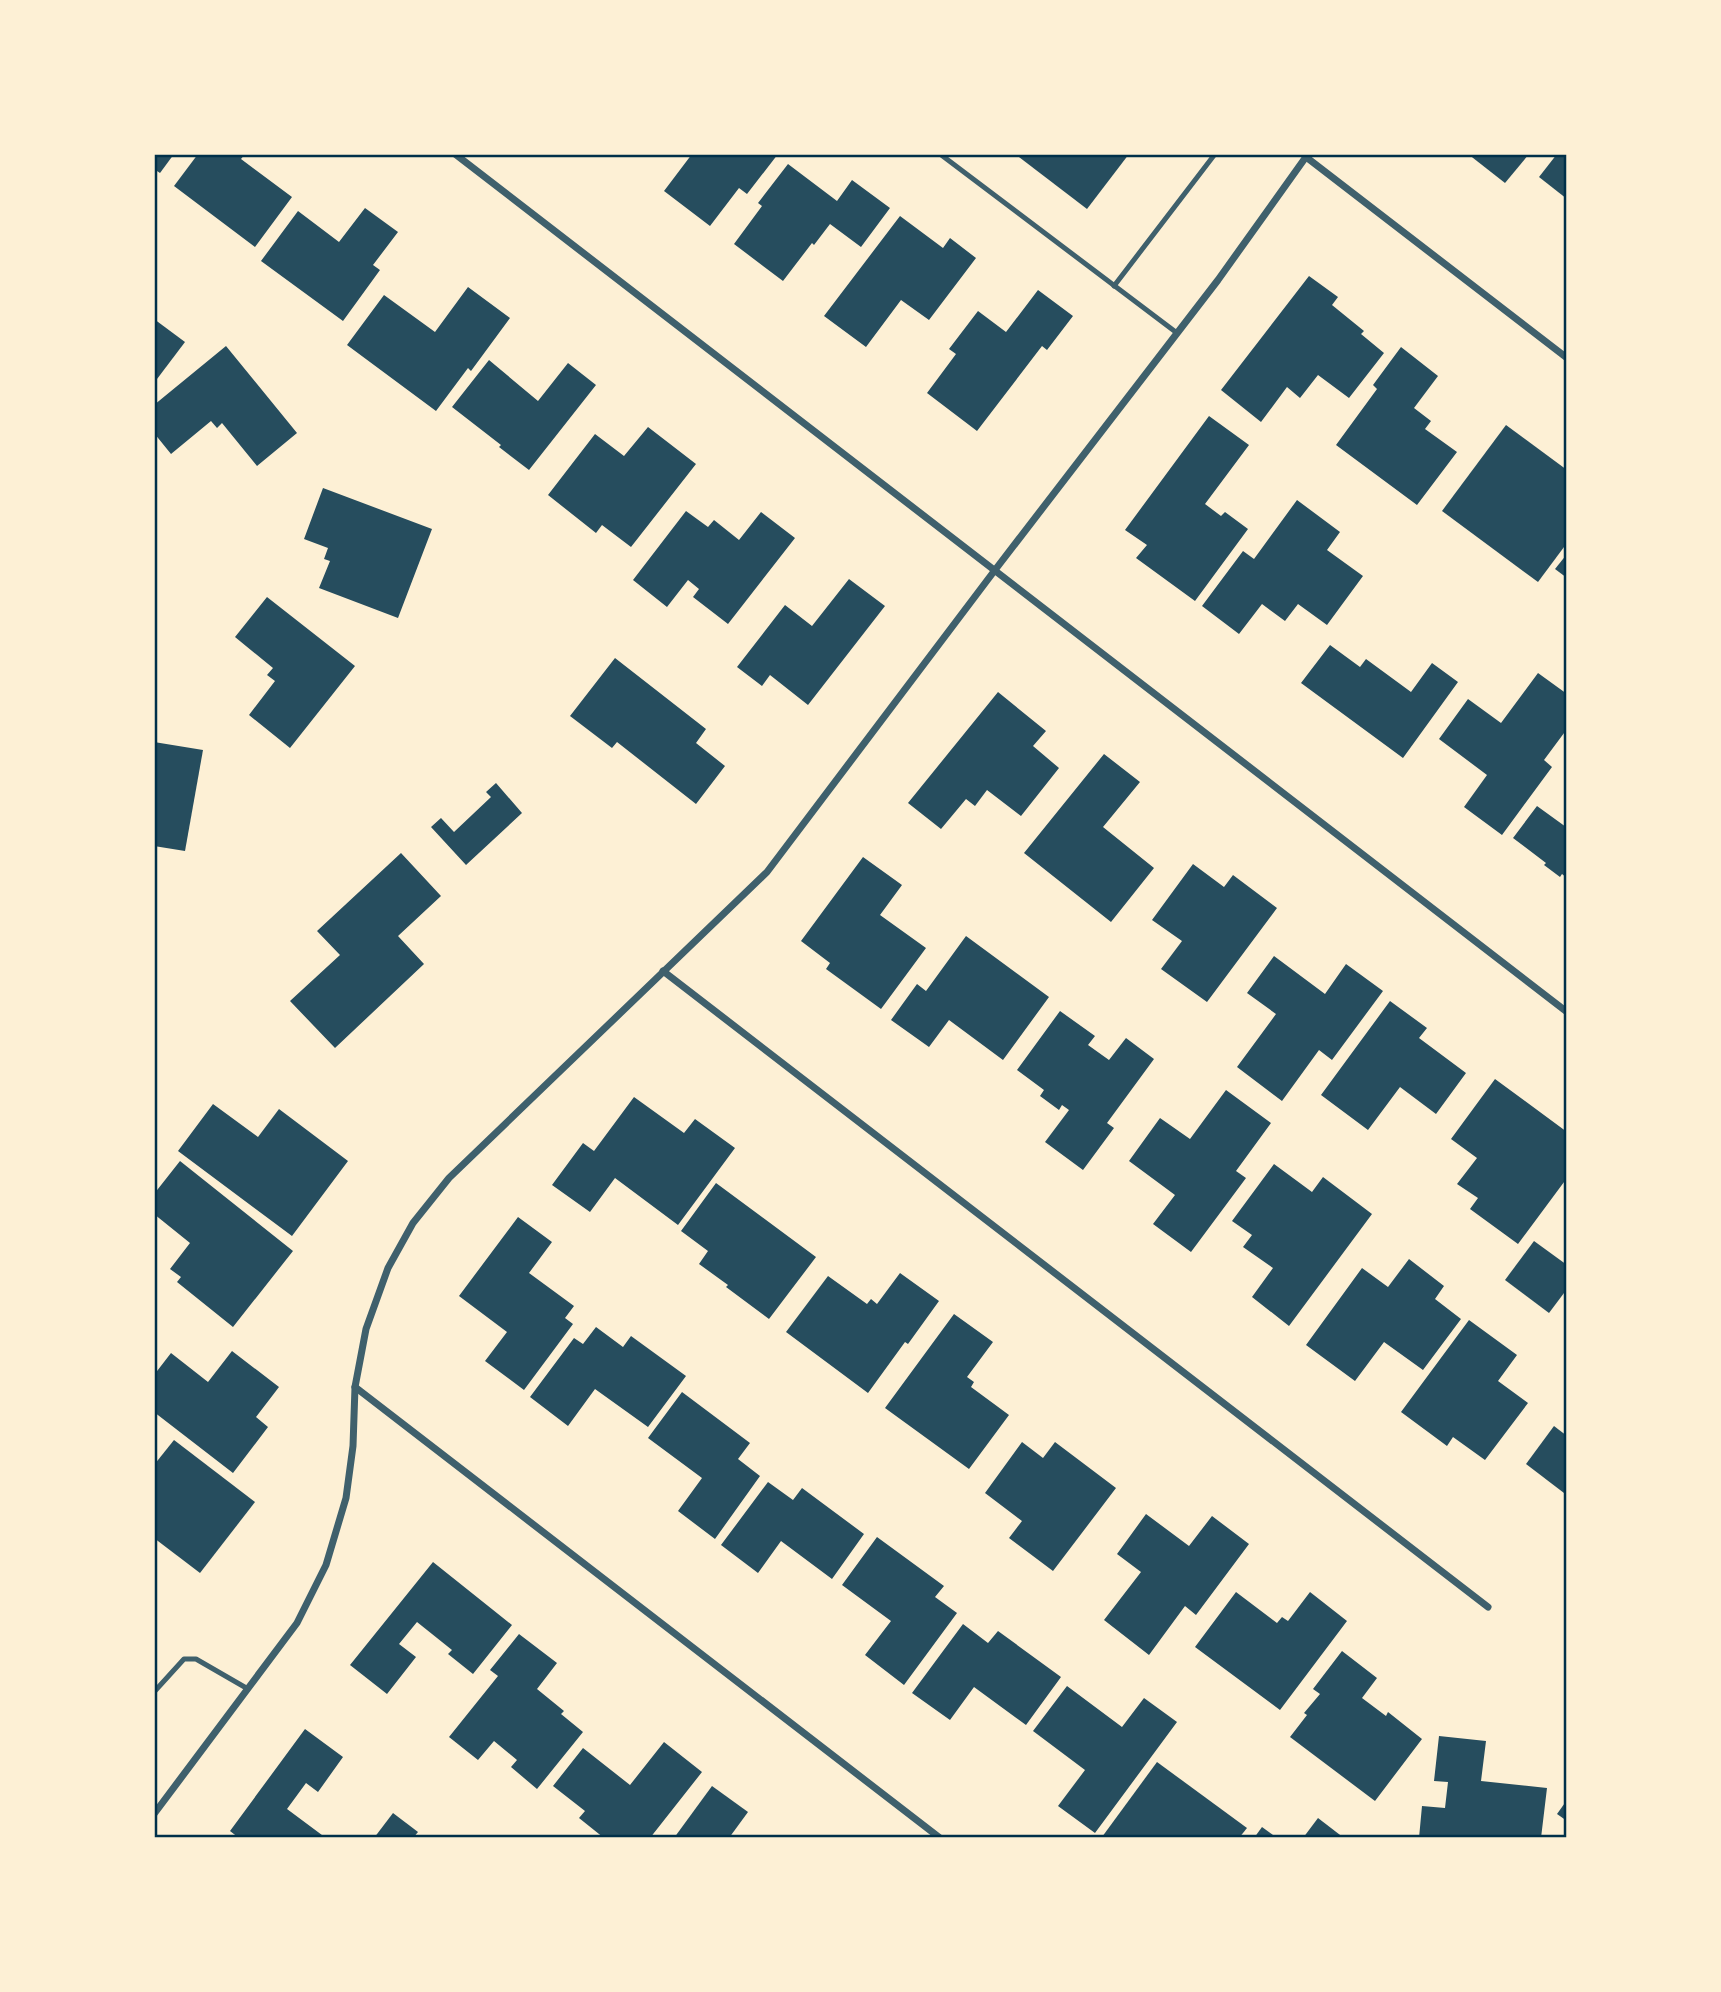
<svg xmlns="http://www.w3.org/2000/svg" width="1721" height="1992" viewBox="0 0 1721 1992" font-family="Arial,sans-serif">
<rect width="100%" height="100%" fill="#fdf0d5"/>
<g fill="#264d5e">
<path d="M154 154H174L160 173 154 169Z"/>
<path d="M198 154H245L241 159 292 197 255 247 174 186Z"/>
<path d="M692 154H778L747 194 739 188 710 226 664 191Z"/>
<path d="M1015 154H1129L1087 209Z"/>
<path d="M1468 154H1529L1505 183Z"/>
<path d="M1557 154H1567V199L1539 177Z"/>
<path d="M788 164 837 201 852 180 890 208 861 247 830 224 814 245 812 243 783 281 734 244 762 206 758 203Z"/>
<path d="M365 208 398 232 373 265 380 270 343 321 261 261 298 211 339 242Z"/>
<path d="M900 216 943 248 950 238 976 258 929 320 901 300 866 347 824 316Z"/>
<path d="M1309 276 1338 297 1332 305 1364 331 1361 334 1384 353 1349 398 1318 375 1300 398 1287 387 1261 422 1221 390Z"/>
<path d="M468 287 510 318 471 371 468 368 436 411 347 345 384 295 435 332Z"/>
<path d="M1038 290 1073 316 1047 350 1042 346 977 431 927 393 956 354 949 349 978 311 1006 332Z"/>
<path d="M154 319 185 342 154 383Z"/>
<path d="M226 346 297 433 257 466 222 423 217 428 211 421 171 454 154 433V405Z"/>
<path d="M1401 347 1438 376 1414 408 1431 421 1425 429 1457 452 1417 505 1336 445 1377 389 1373 385Z"/>
<path d="M489 360 538 401 568 363 596 385 529 470 499 447 501 445 452 407Z"/>
<path d="M1209 416 1249 445 1205 504 1221 516 1225 512 1248 529 1195 601 1136 558 1147 545 1125 530Z"/>
<path d="M1506 425 1567 470V543L1538 582 1442 511Z"/>
<path d="M648 427 696 464 631 547 602 525 596 533 548 495 595 434 624 456Z"/>
<path d="M323 488 432 529 398 618 319 588 330 561 324 559 328 548 304 539Z"/>
<path d="M1297 500 1340 532 1327 550 1363 576 1327 625 1298 604 1285 621 1262 604 1239 634 1202 606 1243 551 1254 559Z"/>
<path d="M686 511 708 527 714 520 739 540 761 512 795 538 728 624 693 597 699 589 688 580 667 607 633 580Z"/>
<path d="M1567 554V578L1555 569Z"/>
<path d="M849 579 885 606 808 705 770 675 762 686 737 667 785 605 812 626Z"/>
<path d="M267 597 355 666 290 748 249 715 275 681 267 675 273 668 235 637Z"/>
<path d="M1330 645 1360 667 1366 659 1411 692 1432 663 1458 682 1403 758 1301 683Z"/>
<path d="M615 658 706 729 696 743 725 766 696 804 617 742 612 748 570 716Z"/>
<path d="M1538 673 1567 694V729L1544 760 1552 767 1502 835 1464 807 1487 775 1439 739 1468 699 1501 723Z"/>
<path d="M998 692 1046 731 1033 746 1059 768 1021 816 987 790 975 806 966 799 941 829 908 803Z"/>
<path d="M154 742 203 750 185 851 154 846Z"/>
<path d="M1104 754 1140 782 1103 827 1154 868 1111 922 1024 853Z"/>
<path d="M496 783 522 813 466 865 431 827 441 818 454 832 491 797 486 792Z"/>
<path d="M1537 806 1566 827 1567 825V878L1562 874 1560 877 1544 865 1546 863 1513 838Z"/>
<path d="M401 853 441 896 398 936 424 964 335 1048 290 1001 340 955 317 931Z"/>
<path d="M863 857 902 885 880 915 926 948 881 1009 826 969 830 963 801 941Z"/>
<path d="M1193 864 1224 887 1233 875 1277 908 1207 1002 1161 969 1182 941 1152 920Z"/>
<path d="M966 936 1049 997 1003 1060 949 1020 929 1047 891 1020 917 984 926 991Z"/>
<path d="M1274 956 1325 994 1346 964 1383 991 1332 1060 1319 1050 1282 1101 1237 1067 1276 1014 1247 993Z"/>
<path d="M1390 1001 1427 1028 1419 1038 1466 1073 1436 1114 1400 1087 1368 1130 1321 1095Z"/>
<path d="M1060 1011 1095 1036 1088 1045 1109 1060 1126 1038 1154 1059 1107 1123 1114 1128 1083 1170 1045 1142 1069 1110 1062 1105 1059 1110 1040 1096 1044 1090 1017 1070Z"/>
<path d="M1495 1079 1567 1132V1178L1518 1244 1470 1209 1478 1198 1457 1184 1477 1158 1451 1139Z"/>
<path d="M1226 1090 1271 1123 1236 1171 1246 1178 1191 1252 1153 1224 1175 1195 1129 1161 1160 1118 1190 1139Z"/>
<path d="M634 1097 684 1133 695 1119 735 1148 678 1225 615 1178 590 1212 552 1185 583 1143 594 1151Z"/>
<path d="M213 1104 258 1137 279 1109 348 1161 292 1236 178 1151Z"/>
<path d="M180 1161 293 1251 233 1327 177 1282 181 1277 170 1269 190 1243 154 1214V1194Z"/>
<path d="M1274 1164 1312 1192 1323 1177 1372 1214 1289 1326 1252 1297 1273 1268 1243 1247 1252 1235 1232 1221Z"/>
<path d="M716 1183 816 1257 769 1319 726 1287 728 1285 699 1264 708 1251 681 1231Z"/>
<path d="M518 1217 552 1242 529 1273 574 1306 565 1318 573 1324 524 1390 485 1361 507 1332 459 1296Z"/>
<path d="M1534 1241 1567 1265V1289L1549 1313 1505 1280Z"/>
<path d="M1409 1259 1444 1286 1435 1299 1461 1319 1423 1370 1384 1342 1355 1381 1306 1345 1362 1268 1388 1287Z"/>
<path d="M900 1273 939 1301 908 1344 905 1342 868 1393 786 1332 828 1276 867 1304 871 1299 877 1304Z"/>
<path d="M954 1314 993 1342 967 1377 974 1382 971 1387 1009 1415 969 1469 885 1408Z"/>
<path d="M1469 1320 1517 1355 1498 1381 1528 1403 1485 1460 1453 1437 1447 1446 1401 1412Z"/>
<path d="M596 1327 623 1347 631 1336 686 1376 648 1427 595 1389 568 1426 530 1397 574 1338 583 1344Z"/>
<path d="M232 1351 279 1387 256 1417 268 1427 233 1473 154 1412V1375L171 1353 208 1382Z"/>
<path d="M682 1392 750 1443 738 1459 760 1476 715 1539 678 1511 702 1478 648 1438Z"/>
<path d="M1554 1426 1567 1436V1489L1564 1493 1526 1464Z"/>
<path d="M174 1440 255 1502 200 1573 154 1538V1465Z"/>
<path d="M1022 1442 1043 1458 1055 1442 1116 1488 1053 1571 1009 1538 1022 1521 985 1493Z"/>
<path d="M768 1482 793 1500 802 1488 864 1534 832 1579 781 1541 758 1573 721 1545Z"/>
<path d="M1146 1514 1189 1546 1212 1516 1249 1544 1196 1615 1185 1606 1149 1655 1104 1620 1141 1572 1117 1554Z"/>
<path d="M877 1537 944 1586 935 1597 957 1613 904 1685 865 1655 891 1621 842 1585Z"/>
<path d="M433 1562 512 1625 473 1674 448 1654 452 1650 417 1622 399 1644 416 1657 387 1694 350 1665Z"/>
<path d="M1236 1592 1277 1623 1282 1617 1288 1621 1310 1592 1347 1621 1280 1710 1195 1647Z"/>
<path d="M963 1624 988 1643 998 1631 1061 1677 1026 1725 974 1687 950 1720 912 1693Z"/>
<path d="M519 1634 557 1663 537 1689 564 1711 561 1714 583 1732 537 1789 511 1767 517 1760 494 1741 478 1760 449 1737 498 1676 490 1670Z"/>
<path d="M1342 1651 1377 1678 1362 1698 1386 1716 1388 1712 1422 1739 1375 1801 1290 1737 1307 1715 1304 1713 1320 1694 1313 1689Z"/>
<path d="M1067 1686 1122 1727 1144 1698 1177 1722 1095 1833 1058 1806 1085 1770 1033 1731Z"/>
<path d="M305 1729 343 1757 318 1792 306 1783 287 1809 326 1838H239L230 1831Z"/>
<path d="M1439 1736 1486 1741 1481 1781 1547 1788 1541 1838H1419L1422 1806 1445 1808 1448 1782 1434 1781Z"/>
<path d="M664 1742 702 1772 650 1838H604L579 1818 585 1811 553 1786 583 1748 630 1785Z"/>
<path d="M1157 1762 1247 1828 1239 1838 1102 1837Z"/>
<path d="M712 1786 748 1812 729 1838H674Z"/>
<path d="M1567 1800V1821L1557 1814Z"/>
<path d="M393 1813 418 1832 413 1838H374Z"/>
<path d="M1318 1818 1344 1838H1303Z"/>
<path d="M1262 1827 1277 1838H1254Z"/>
</g>
<g fill="none" stroke-linecap="round" stroke-linejoin="round">
<g stroke="#3f606c" stroke-width="5">
<path d="M940 154 1177 333"/>
<path d="M1114 286 1215 154"/>
<path d="M154 1692 184 1659H196L248 1689"/>
</g>
<g stroke="#3f606c" stroke-width="7">
<path d="M455 154 1567 1012"/>
<path d="M1306 157 1567 358"/>
<path d="M663 971 1488 1607"/>
<path d="M355 1387 940 1838"/>
<path d="M154 1814 297 1623 326 1565 346 1498 353 1446 355 1387 366 1329 388 1268 413 1223 449 1178 767 872 995 570 1218 280 1308 154"/>
</g>
</g>
<rect width="1721" height="1992" fill="none" stroke="#fdf0d5" stroke-width="312"/>
<rect x="156" y="156" width="1409" height="1680" fill="none" stroke="#003049" stroke-width="2.5"/>
</svg>
